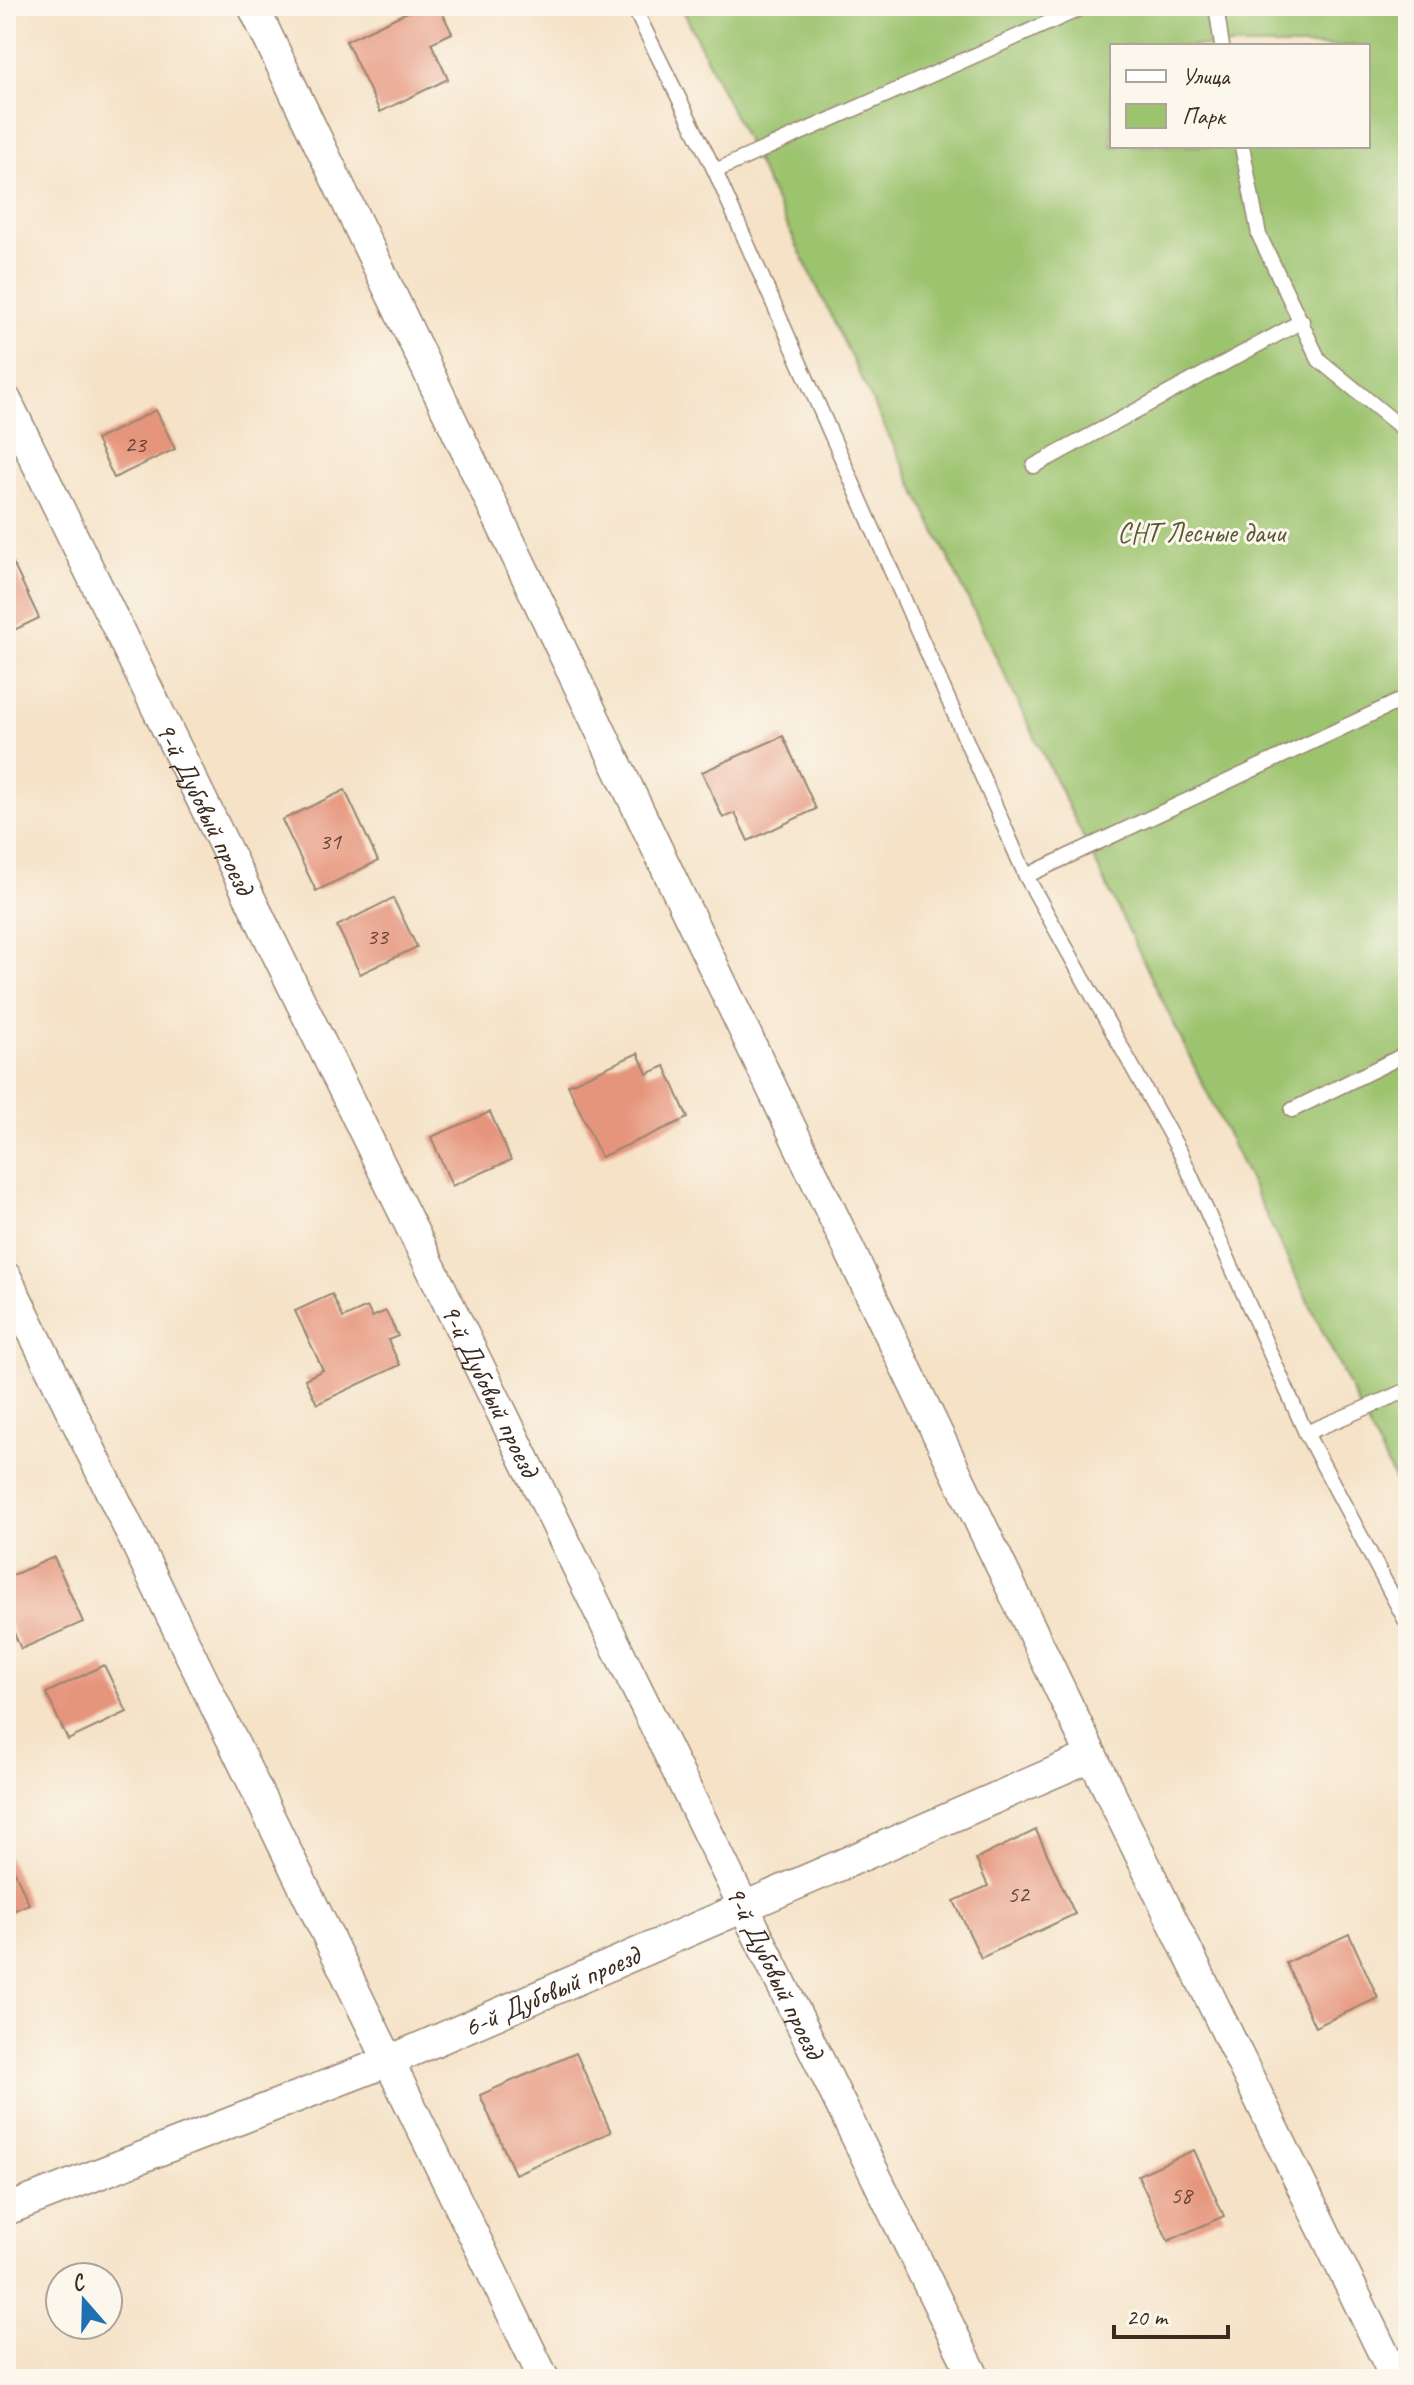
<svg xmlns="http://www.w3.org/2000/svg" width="1414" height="2385" viewBox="0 0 1414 2385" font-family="Caveat,sans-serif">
<rect width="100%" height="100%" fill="#fbf7ec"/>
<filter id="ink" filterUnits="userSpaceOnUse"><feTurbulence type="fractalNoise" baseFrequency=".0125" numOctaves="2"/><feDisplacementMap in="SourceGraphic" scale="16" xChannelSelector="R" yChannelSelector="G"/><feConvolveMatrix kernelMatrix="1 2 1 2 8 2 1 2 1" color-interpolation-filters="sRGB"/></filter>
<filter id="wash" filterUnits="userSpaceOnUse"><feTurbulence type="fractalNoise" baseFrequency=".006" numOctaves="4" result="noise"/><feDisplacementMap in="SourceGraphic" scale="32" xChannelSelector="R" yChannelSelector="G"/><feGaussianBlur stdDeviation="1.8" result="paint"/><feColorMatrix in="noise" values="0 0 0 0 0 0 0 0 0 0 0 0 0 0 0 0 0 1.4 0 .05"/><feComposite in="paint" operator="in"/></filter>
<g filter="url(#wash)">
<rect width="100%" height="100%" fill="#f5e2c7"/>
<path fill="#9cc36e" stroke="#6c7646" stroke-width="2" fill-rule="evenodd" d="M681 6H1408V1508ZM1112 46H1368V146H1112Z"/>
<g id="blocks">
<g fill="#e6957d">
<path d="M420 6H439L452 33 431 43 448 79 380 112 346 41Z"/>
<path d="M156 410 175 449 114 478 96 440Z"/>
<path d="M9 555 39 618 6 634V557Z"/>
<path d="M783 736 816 809 748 841 735 813 723 818 702 772Z"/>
<path d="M345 790 378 861 316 891 282 820Z"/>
<path d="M393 898 417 947 360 974 337 926Z"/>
<path d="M638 1053 647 1074 665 1066 688 1118 601 1157 568 1085Z"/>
<path d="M490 1112 511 1160 452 1186 431 1137Z"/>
<path d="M332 1294 343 1318 367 1307 372 1317 386 1311 398 1336 388 1340 400 1365 317 1404 305 1379 323 1370 295 1311Z"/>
<path d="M54 1557 83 1622 21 1649 6 1615V1578Z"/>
<path d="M104 1665 127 1712 68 1740 46 1693Z"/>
<path d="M1036 1830 1075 1914 981 1958 954 1901 988 1886 976 1859Z"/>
<path d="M6 1852 29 1904 6 1914Z"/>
<path d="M1349 1934 1378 1998 1315 2027 1286 1963Z"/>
<path d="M576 2053 611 2132 515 2174 480 2095Z"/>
<path d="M1194 2150 1224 2216 1168 2241 1138 2175Z"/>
</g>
</g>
</g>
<g filter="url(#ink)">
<use href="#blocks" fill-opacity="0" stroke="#988672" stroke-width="2"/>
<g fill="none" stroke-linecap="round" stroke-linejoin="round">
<g stroke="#988672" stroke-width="17">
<g id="service">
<path d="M633 6 715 171 1026 876 1182 1156 1306 1433 1408 1625"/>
<path d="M1216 6 1222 46"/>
<path d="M1242 146 1259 235 1319 360 1408 433"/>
<path d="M715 171 1086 6"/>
<path d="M1034 466 1302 321"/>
<path d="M1026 876 1408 697"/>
<path d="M1292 1110 1408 1053"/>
<path d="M1306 1433 1408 1390"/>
</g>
</g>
<g stroke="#988672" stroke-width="33">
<g id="minor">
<path d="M253 6 1092 1756 1396 2379"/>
<path id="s1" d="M6 400 975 2379"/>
<path d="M6 1277 544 2379"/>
<path id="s2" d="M6 2210 389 2061 1092 1756"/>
</g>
</g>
<use href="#service" stroke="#fff" stroke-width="14"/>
<use href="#minor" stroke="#fff" stroke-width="30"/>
</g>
</g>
<g text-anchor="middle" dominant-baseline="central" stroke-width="6" stroke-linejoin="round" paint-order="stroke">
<g font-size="24" fill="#664536">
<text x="135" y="444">23</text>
<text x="330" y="841">31</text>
<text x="377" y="936">33</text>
<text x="1018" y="1894">52</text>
<text x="1181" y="2195">58</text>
</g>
<g font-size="28" fill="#585836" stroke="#fbf7ec">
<text x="1201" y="532">СНТ Лесные дачи</text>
</g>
<g font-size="28" fill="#3b2a1e" stroke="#fbf7ec">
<text stroke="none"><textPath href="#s1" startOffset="454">9-й Дубовый проезд</textPath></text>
<text stroke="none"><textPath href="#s1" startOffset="1102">9-й Дубовый проезд</textPath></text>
<text stroke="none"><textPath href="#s1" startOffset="1750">9-й Дубовый проезд</textPath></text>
<text stroke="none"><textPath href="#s2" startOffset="588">6-й Дубовый проезд</textPath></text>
</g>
</g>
<rect width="1414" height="2385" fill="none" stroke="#fbf7ec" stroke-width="32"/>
<rect x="1110" y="44" width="260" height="104" fill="#fbf7ec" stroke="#aea59a" stroke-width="2"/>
<rect x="1126" y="70" width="40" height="12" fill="#ffffff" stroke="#aea59a" stroke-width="2"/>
<text x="1182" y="84" font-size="24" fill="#3b2a1e">Улица</text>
<rect x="1126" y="104" width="40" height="24" fill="#9cc36e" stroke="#aea59a" stroke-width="2"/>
<text x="1182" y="124" font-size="24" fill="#3b2a1e">Парк</text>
<g transform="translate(84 2301) rotate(340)"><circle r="38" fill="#fbf7ec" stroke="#aea59a" stroke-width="2"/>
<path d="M0-6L14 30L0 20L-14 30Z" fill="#1f6fb2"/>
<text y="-12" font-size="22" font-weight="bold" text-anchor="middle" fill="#3b2a1e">С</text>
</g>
<path d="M1114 2325v12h114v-12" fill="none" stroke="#3b2a1e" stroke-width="4"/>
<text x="1126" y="2325" font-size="24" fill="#3b2a1e" stroke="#fbf7ec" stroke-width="6" paint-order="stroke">20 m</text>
</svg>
